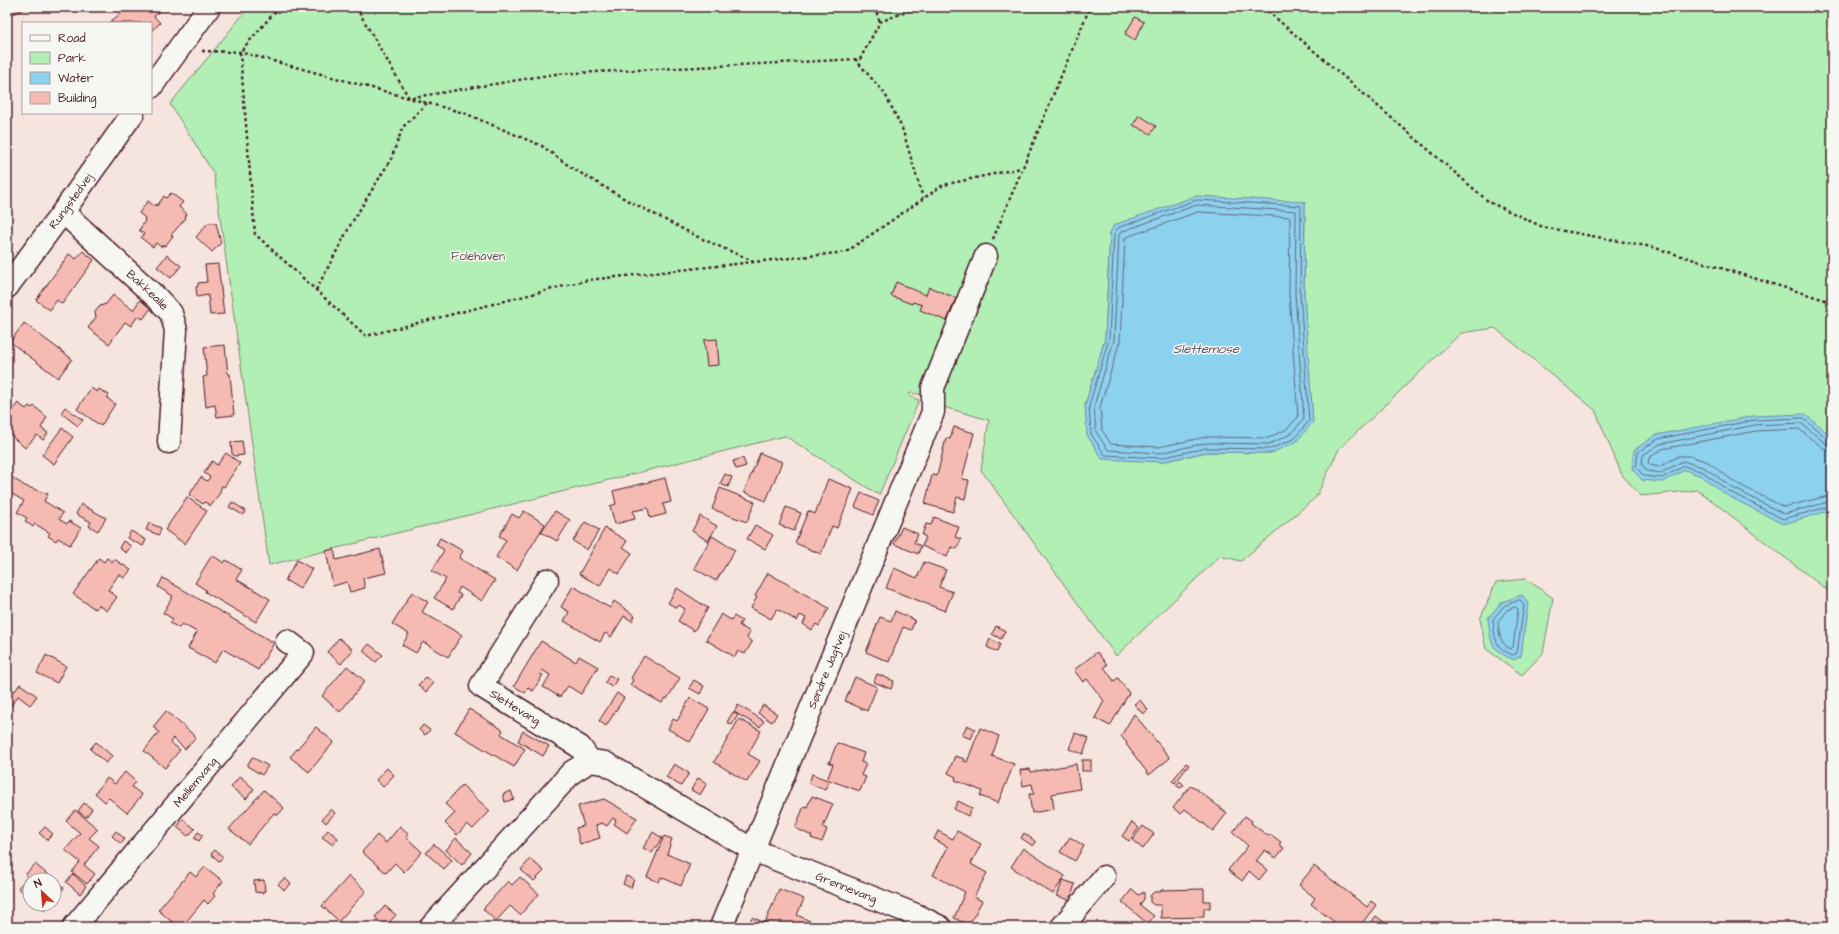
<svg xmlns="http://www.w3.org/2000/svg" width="1839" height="934" viewBox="0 0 1839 934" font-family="'Architects Daughter',sans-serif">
<rect width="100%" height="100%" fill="#f6e4de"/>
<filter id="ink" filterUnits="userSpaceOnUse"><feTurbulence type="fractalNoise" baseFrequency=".025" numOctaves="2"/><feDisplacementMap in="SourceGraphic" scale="8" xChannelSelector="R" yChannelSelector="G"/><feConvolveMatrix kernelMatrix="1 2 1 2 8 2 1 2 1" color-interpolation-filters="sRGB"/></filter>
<g filter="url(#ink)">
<g fill="#b2efb5" stroke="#7e8770" fill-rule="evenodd">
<path d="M249 7H1832V594L1698 490 1641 496 1622 475 1595 410 1495 328 1461 333 1339 449 1316 497 1241 561 1220 556 1116 656 981 470 989 420 940 406 943 397 910 393 909 396 919 400 879 495 785 436 269 565 214 174 170 104ZM1305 202 1304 294 1271 453 1207 452 1161 462 1085 405 1105 339 1110 233Z"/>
<path d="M1526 579 1553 598 1543 653 1522 675 1486 649 1480 619 1496 582Z"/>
</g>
<g fill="#8cd1ee" stroke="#728aa0">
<path d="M1196 196 1305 202 1304 294 1313 422 1296 442 1271 453 1207 452 1161 462 1102 459 1087 435 1085 405 1105 339 1110 233 1114 225Z"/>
<path d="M1805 414 1832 437V510L1783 524 1728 496 1701 476 1685 470 1662 482 1642 480 1632 469 1634 450 1656 435 1754 416Z"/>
<path d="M1522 595 1528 603 1521 656 1514 660C1489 649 1491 642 1488 618L1502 602Z"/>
</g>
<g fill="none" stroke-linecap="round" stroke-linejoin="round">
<g stroke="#646679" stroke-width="1">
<path d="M1197 200 1301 206 1300 294 1309 421 1294 439 1270 449 1206 448 1160 458 1105 455 1091 434 1089 406 1109 339 1114 234 1118 228Z"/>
<path d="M1197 205 1296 211 1295 294 1304 419 1291 434 1269 444 1206 443 1160 453 1108 450 1096 432 1094 406 1114 340 1119 235 1121 232Z"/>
<path d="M1198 212 1290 217 1289 294 1298 417 1287 429 1268 438 1206 437 1159 447 1111 444 1102 430 1100 407 1120 341 1125 238Z"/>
<path d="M1832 440 1828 439 1803 418 1755 420 1658 439 1638 452 1636 467 1644 476 1662 478 1684 466 1703 472 1730 492 1783 519 1832 506"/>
<path d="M1832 445 1825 443 1801 423 1755 425 1660 444 1643 455 1642 465 1647 471 1661 473 1683 461 1705 468 1733 488 1784 514 1832 501"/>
<path d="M1832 451 1823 448 1799 429 1756 431 1662 449 1649 458 1648 463 1650 465 1659 467 1679 456H1690L1708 462 1736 483 1784 507 1832 495"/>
<path d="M1520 600 1524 605 1517 653 1513 655C1494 648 1495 638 1493 619L1504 606Z"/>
<path d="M1516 607 1518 609 1513 647 1511 649C1499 644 1499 632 1498 621L1507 610Z"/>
</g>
</g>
<g fill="#f5bab1" stroke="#4a1f2b">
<path d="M7 7H30L7 16Z"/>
<path d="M128 7H165L154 16 160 23 151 31V23H109Z"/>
<path d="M1135 17 1144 22 1135 40 1125 34Z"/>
<path d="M1139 115 1156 126 1151 134 1133 125Z"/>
<path d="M171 193 183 202 179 207 187 214 185 217 186 218 171 235 173 236 165 246 163 245 161 247 156 243 153 247 141 238 144 234 139 230 145 221 144 220 145 218 139 213 148 201 154 206 156 204 157 206 164 196 166 198Z"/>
<path d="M208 223H216L221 243 212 252 196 237Z"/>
<path d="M83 251 94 260 62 304 57 300 50 310 36 300 69 254 76 259Z"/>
<path d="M167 255 181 266 171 278 157 267Z"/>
<path d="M218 264 224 314 210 315 208 295 197 297 196 287 198 286V283L207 282 205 265Z"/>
<path d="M896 282 926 295 929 287 956 298 947 321 920 310 922 305 913 302 912 304 891 296Z"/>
<path d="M113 295 133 310 140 300 151 308 143 319 138 316 131 326 125 322 109 344 88 328 96 317 95 312 100 306 106 304Z"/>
<path d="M24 323 72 359 58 378 10 342Z"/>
<path d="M717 339 719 365 707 366 704 340Z"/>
<path d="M225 345 228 374H230L234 415 217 417 215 405 206 407 203 377 207 376 204 347Z"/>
<path d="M91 388 97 392 99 389 109 395 107 398 115 404 101 426 77 409Z"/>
<path d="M18 403 26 409 29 406 32 408 34 406 47 417 41 428 48 433 43 440 37 435 25 448 7 432V412L10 414Z"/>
<path d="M65 407 83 420 78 426 61 413Z"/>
<path d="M954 427 974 433 962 479 969 480 965 499 957 497 953 512 925 504 932 475 937 476 946 438 950 439Z"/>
<path d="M62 428 73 437 54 464 42 455Z"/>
<path d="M242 441 244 455 235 456 232 454 231 442Z"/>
<path d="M226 453 240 463 224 487 222 486 220 490 221 491 211 506 205 502 203 504 189 495 201 477 207 481 210 477 204 473 212 461 217 465Z"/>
<path d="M760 453 782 462 766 501 744 492Z"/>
<path d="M743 458 746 466 736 469 733 461Z"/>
<path d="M725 474 732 477 728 487 720 484Z"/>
<path d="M10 476 25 486 48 494 44 501 63 513 59 519 67 524 69 521 81 528 70 545 58 538 56 541 48 536 50 533 35 524 33 527 25 521 27 518 17 512 24 501 7 491V480Z"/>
<path d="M665 478 671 502 663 504 666 514 650 518 648 508 633 511 635 519 615 524 610 506 616 504 613 491Z"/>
<path d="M828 479 853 489 837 528 832 526 821 554 795 543 808 511 815 514Z"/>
<path d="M720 488 755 502 747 522 712 509Z"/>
<path d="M861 493 879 501 873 515 855 507Z"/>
<path d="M187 497 207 511 185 544 165 530Z"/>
<path d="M232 502 246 511 243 515 229 507Z"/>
<path d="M81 504 106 518 98 531 89 526 91 522 76 514Z"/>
<path d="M786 507 801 513 794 531 779 525Z"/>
<path d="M524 511 545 524 517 570 496 557 506 540 499 536 512 514 519 518Z"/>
<path d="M555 511 570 520 557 541 541 532Z"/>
<path d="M700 516 717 526 708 541 692 531Z"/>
<path d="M934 517 959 527 955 537 961 539 957 549 951 547 947 557 922 546 926 537 922 535 926 524 931 525Z"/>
<path d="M585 522 599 530 587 550 573 541Z"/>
<path d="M149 523 161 528 159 535 146 530Z"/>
<path d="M755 525 773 535 765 549 747 539Z"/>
<path d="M902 527 918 534 914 543 921 546 918 554 894 544Z"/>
<path d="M605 528 627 541 623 547 632 553 619 574 610 568 600 586 579 574Z"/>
<path d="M131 531 146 540 143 546 127 538Z"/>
<path d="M712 536 735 550 716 581 694 568Z"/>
<path d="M440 538 463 551 459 558 495 580 482 601 460 587 457 593 461 595 453 609 434 598 446 579 432 571 444 550 436 545Z"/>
<path d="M123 541 131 546 126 553 119 548Z"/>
<path d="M334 549 336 560 380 549 386 573 363 578 365 588 350 592 347 582 333 586 326 551Z"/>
<path d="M212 555 224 563 226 560 242 570 236 579 270 599 256 622 205 592 206 590 195 583Z"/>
<path d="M99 558 104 562 107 558 112 562 114 559 131 570 124 578 119 574 108 590 117 597 107 611 98 605 95 609 73 594Z"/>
<path d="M297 560 312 569 300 589 285 580Z"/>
<path d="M924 562 946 570 939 587 953 592 945 611 886 588 894 568 917 578Z"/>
<path d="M768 573 829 608 819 626 816 624 812 630 803 624 806 618 800 615 797 621 777 609 771 619 751 608 757 597 755 596Z"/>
<path d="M163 578 274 643 258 670 223 649 215 663 188 648 197 632 182 624 179 628 170 623 173 619 163 613 173 596 158 587Z"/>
<path d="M573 586 610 608 614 601 635 616 632 621 624 616 611 637 605 633 600 642 564 621 569 612 561 607Z"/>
<path d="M677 588 708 608 694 631 678 621 685 609 679 605 677 608 668 603Z"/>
<path d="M412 592 428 602 422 612 462 635 448 657 423 642 416 653 402 645 409 634 392 624Z"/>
<path d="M895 611 915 620 911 630 903 627 889 662 866 652 880 617 891 621Z"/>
<path d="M721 614 731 620 734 616 742 621 739 625 750 632 747 638 752 642 745 654 738 651 735 657 706 640Z"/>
<path d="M996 626 1005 631 1001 639 992 634Z"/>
<path d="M339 638 353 650 341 664 327 652Z"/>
<path d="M990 639 1000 644 997 652 987 647Z"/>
<path d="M541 641 576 662 579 656 598 667 581 694 568 686 560 697 543 687 550 675 542 670 540 674 543 675 533 691 528 688 525 693 514 686Z"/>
<path d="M369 644 383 655 376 662 363 651Z"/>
<path d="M1097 652 1107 665 1104 667 1114 681 1118 678 1129 693 1110 726 1095 718 1104 701 1087 679 1083 682 1074 670Z"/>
<path d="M46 655 66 666 57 683 37 673Z"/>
<path d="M644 656 680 678 667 699 665 698 662 703 630 685 633 680 631 678Z"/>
<path d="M347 666 365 681 340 712 322 696Z"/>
<path d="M877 674 894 681 891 689 874 682Z"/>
<path d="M609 675 617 679 612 687 605 683Z"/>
<path d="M426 677 434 683 426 692 418 685Z"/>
<path d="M855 677 877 687 867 711 845 701Z"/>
<path d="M694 680 704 686 700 694 689 688Z"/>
<path d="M20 684 37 696 30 705 18 696 7 711V686L15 691Z"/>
<path d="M617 693 624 698 606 726 599 721Z"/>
<path d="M690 698 709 709 690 742 668 729 673 719 677 721Z"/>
<path d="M1140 700 1148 710 1143 714 1134 704Z"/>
<path d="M738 705 764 721 760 727 734 712Z"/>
<path d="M763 705 777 714 772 722 758 713Z"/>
<path d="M469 709 503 730 501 734 525 749 514 767 455 732Z"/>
<path d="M166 711 196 737 185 749 173 738 170 742 180 750 165 768 144 751 159 732 153 727Z"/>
<path d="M733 712 738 715 732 725 727 722Z"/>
<path d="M1134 714 1170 758 1149 775 1126 744 1127 743 1121 736Z"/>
<path d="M739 719 761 731 748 754 760 761 747 782 714 762Z"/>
<path d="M423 725 430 730 425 735 419 730Z"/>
<path d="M967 725 975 729 971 739 962 735Z"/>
<path d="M316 727 334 742 309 772 290 757Z"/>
<path d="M980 728 999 736 992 756 1014 764 998 803 980 796 982 791 955 780 956 777 948 773 955 756 965 759 964 761 967 762Z"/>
<path d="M523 731 549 746 543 756 518 741Z"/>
<path d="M1075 733 1089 738 1083 754 1069 749Z"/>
<path d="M96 742 112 756 106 763 90 749Z"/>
<path d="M837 743 864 753 861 762 866 764 861 775 866 777 860 791 829 780 825 790 809 783 812 774 827 780 833 764 829 763Z"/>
<path d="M252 757 268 766 262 775 247 766Z"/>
<rect x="1082" y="760" width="9" height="11"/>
<path d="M1186 763 1189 765 1175 783 1172 781Z"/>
<path d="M674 764 689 773 681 786 666 777Z"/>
<path d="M1076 764 1080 789 1052 794 1054 809 1032 813 1029 794H1034L1032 784 1023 786 1020 770 1030 769 1031 772Z"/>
<path d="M387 768 394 775 383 787 376 780Z"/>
<path d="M125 772 136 782 132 787 142 795 127 813 109 798 105 802 95 793 107 778 115 784Z"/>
<path d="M240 776 254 789 246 799 231 787Z"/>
<path d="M698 778 707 783 700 795 691 790Z"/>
<path d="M1180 781 1184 785 1180 788 1176 785Z"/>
<path d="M462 785 490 811 473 829 467 824 457 835 445 823 455 813 445 804Z"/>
<path d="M1191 785 1227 813 1213 831 1185 809 1181 814 1173 808Z"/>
<path d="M264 790 284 808 277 816 274 813 248 844 229 829Z"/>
<path d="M511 791 514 799 505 802 503 794Z"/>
<path d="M812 796 833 804 823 827 827 829 822 842 811 838 812 836 795 828 804 806 807 807Z"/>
<path d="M604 799 637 818 627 833 614 824 616 820 613 818 607 826 602 823 596 825 600 838 580 844 576 828 584 826 578 806Z"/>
<path d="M958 801 972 808 968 816 954 809Z"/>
<path d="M84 803 92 809 86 817 78 811Z"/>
<path d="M331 809 335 813 326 823 322 819Z"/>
<path d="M75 810 98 829 89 838 99 846 84 865 95 874 87 884 72 872 80 862 65 850 80 833 66 821Z"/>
<path d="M1245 816 1252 821 1251 823 1268 836 1270 834 1281 842 1279 845 1284 848 1276 858 1265 850 1256 861 1267 870 1259 880 1249 871 1242 881 1228 870 1248 846 1233 832Z"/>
<path d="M183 819 195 829 188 836 177 827Z"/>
<path d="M1132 822 1139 828 1129 841 1122 836Z"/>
<path d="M400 826 409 834 406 837 422 852 404 872 395 863 386 873 362 852 377 835 386 843Z"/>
<path d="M1143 826 1154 834 1143 849 1132 840Z"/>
<path d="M45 827 53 834 47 840 39 833Z"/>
<path d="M328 830 338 838 333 845 322 837Z"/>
<path d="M116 831 125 839 121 844 112 836Z"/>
<path d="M938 831 953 839 957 831 981 844 971 864 987 873 974 897 982 901 969 925 954 918 965 892 933 875 948 847 934 839Z"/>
<path d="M198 832 203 835 199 841 194 838Z"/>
<path d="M653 832 662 838 652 853 643 848Z"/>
<path d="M1024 833 1036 842 1033 846 1021 838Z"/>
<path d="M664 836 672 839 667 854 690 864 681 886 661 877 659 882 647 877Z"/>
<path d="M1070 837 1084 846 1075 861 1060 852Z"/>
<path d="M456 838 472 853 462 865 446 850Z"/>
<path d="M434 844 452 860 444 869 426 853Z"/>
<path d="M1023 848 1065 876 1053 894 1011 867Z"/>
<path d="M215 850 223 857 219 861 211 854Z"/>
<path d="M530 859 544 871 534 881 521 870Z"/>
<path d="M35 864 64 888 54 900V880H30V898L18 888 27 877 25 875Z"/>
<path d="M1314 866 1367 907 1371 901 1376 905 1359 927H1352L1349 924 1347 927H1341L1311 904 1315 898 1299 885Z"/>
<path d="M205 867 223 881 213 894 215 896 208 904 204 900 182 927H178L158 910 190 872 196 877Z"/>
<path d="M73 874 86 886 80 894 66 882Z"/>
<path d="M349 876 366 891 339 921 322 906Z"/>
<path d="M626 876 634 879 631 888 623 884Z"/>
<path d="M520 877 539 894 520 915 510 906 496 921 483 909 508 881 512 885Z"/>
<path d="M285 878 291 884 284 890 278 884Z"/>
<path d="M264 880 265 891H263V893L255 892 254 881Z"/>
<path d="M1063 880 1075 884 1070 900 1057 896Z"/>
<path d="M779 889 804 899 797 915 810 921 808 927H773L769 925 768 927H748L752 917 765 923Z"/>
<path d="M1132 889 1139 895 1144 892V899L1140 905 1154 916 1148 924 1122 902Z"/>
<path d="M1204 889V901H1210V908H1204V917L1161 918V905H1154L1150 902V896L1154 892H1161V890Z"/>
<path d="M37 904H50L45 910Z"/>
<path d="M385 906 396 915 385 927 375 917Z"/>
<path d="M1376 916 1389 926 1388 927H1368Z"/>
<path d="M622 923 632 927H620Z"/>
<path d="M865 923 873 926 872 927H863Z"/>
</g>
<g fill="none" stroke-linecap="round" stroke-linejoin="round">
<g stroke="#4a1f2b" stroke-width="25">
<g id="minor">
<path id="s1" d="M63 212 157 298 171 313 176 330 169 442"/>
<path id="s2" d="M547 580 481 686 580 747 590 761"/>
<path id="s3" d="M74 927 303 653 287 641"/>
<path id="s4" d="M431 927 572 772 590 761 605 763 753 850 916 915 940 927"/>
<path id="s5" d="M721 927 933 412V388L986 256"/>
<path d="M1062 927 1104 877"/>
</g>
</g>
<g stroke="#4a1f2b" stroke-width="25">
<g id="major">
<path d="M151 87 209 7"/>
<path id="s6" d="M7 287 63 212 133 113"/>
</g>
</g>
<g stroke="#4a1f2b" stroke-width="2.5" stroke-dasharray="3 3" stroke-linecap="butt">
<path d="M279 7 240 52 255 234 366 336 588 280 846 252 943 185 1021 168"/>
<path d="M356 7 409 98 464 113 542 146 572 168 625 199 700 238 753 261"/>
<path d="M874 7 880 22"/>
<path d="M1263 7 1489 202 1543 227 1652 247 1832 302"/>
<path d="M202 51 240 52 409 98 555 74 860 59 880 22 918 7"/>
<path d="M855 59 885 94 902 128 923 198"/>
<path d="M993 239 1090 7"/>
<path d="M316 290 351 224 391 159 403 127 427 103"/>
</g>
<use href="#minor" stroke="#f6f6f2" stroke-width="22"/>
<use href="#major" stroke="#f6f6f2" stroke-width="22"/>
</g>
</g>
<g text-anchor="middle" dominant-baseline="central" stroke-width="3" stroke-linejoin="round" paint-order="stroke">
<g font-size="12" fill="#4a1f2b" stroke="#f6f6f2">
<text stroke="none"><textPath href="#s6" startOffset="107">Rungstedvej</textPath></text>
<text stroke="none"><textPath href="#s1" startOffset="115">Bakkealle</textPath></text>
<text stroke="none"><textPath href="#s5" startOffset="278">Søndre Jagtvej</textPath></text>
<text stroke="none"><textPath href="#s2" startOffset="165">Slettevang</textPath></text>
<text stroke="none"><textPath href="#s3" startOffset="189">Mellemvang</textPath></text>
<text stroke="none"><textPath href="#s4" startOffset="518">Grønnevang</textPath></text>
</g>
<g font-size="12" fill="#64534e" stroke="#f6f6f2">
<text x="478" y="256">Folehaven</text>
</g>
<g font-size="13" font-style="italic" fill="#5e5466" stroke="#f6f6f2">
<text x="1206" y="349">Slettemose</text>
</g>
</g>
<rect width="1839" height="934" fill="none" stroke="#f6f6f2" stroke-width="24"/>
<rect x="12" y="12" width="1815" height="910" fill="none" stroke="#4a1f2b" stroke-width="1.5" filter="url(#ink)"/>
<rect x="22" y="22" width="130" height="92" fill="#f6f6f2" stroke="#b1a0a2"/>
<rect x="30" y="35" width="20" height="6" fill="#f6f6f2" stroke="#b1a0a2"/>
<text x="58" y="42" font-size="12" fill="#4a1f2b">Road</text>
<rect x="30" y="52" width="20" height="12" fill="#b2efb5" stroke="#b1a0a2"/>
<text x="58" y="62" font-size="12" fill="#4a1f2b">Park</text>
<rect x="30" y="72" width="20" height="12" fill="#8cd1ee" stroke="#b1a0a2"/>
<text x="58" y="82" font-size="12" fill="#4a1f2b">Water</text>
<rect x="30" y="92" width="20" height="12" fill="#f5bab1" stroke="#b1a0a2"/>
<text x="58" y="102" font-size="12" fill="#4a1f2b">Building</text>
<g transform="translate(42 892) rotate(334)"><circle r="19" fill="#f6f6f2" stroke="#b1a0a2"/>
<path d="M0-3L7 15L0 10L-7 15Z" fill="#c8321e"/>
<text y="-6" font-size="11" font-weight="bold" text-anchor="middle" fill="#4a1f2b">N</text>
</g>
</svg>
